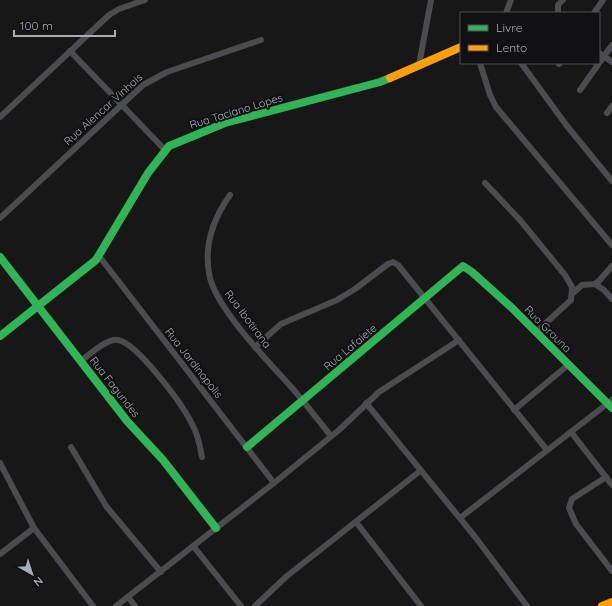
<svg xmlns="http://www.w3.org/2000/svg" width="612" height="606" viewBox="0 0 612 606" font-family="Quicksand,sans-serif">
<rect width="100%" height="100%" fill="#171717"/>
<g fill="none" stroke-linecap="round" stroke-linejoin="round">
<g stroke="#4b4c50" stroke-width="6">
<path d="M506 13 511 0"/>
<path d="M558 13V5L563 0"/>
<path d="M594 13 603 0"/>
<path d="M70 51 165 150"/>
<path d="M599 53 612 62"/>
<path d="M480 63 490 95 496 107 612 245"/>
<path d="M521 63 567 126 612 181"/>
<path d="M559 64V63"/>
<path d="M419 65 431 0"/>
<path d="M580 90 612 45"/>
<path d="M607 113 612 106"/>
<path d="M0 117 109 15 119 9 145 0"/>
<path d="M485 183 520 220 565 275 572 287 571 300 536 332"/>
<path d="M230 195C213 219 203 248 210 278 219 312 269 362 293 389 306 404 318 420 331 436"/>
<path d="M0 218 143 85 167 72 261 40"/>
<path d="M99 256 274 483"/>
<path d="M595 284 604 290 612 299"/>
<path d="M572 294 582 285 595 284 599 281 612 266"/>
<path d="M255 347 281 324 337 300 355 289 388 264 393 262 398 265 547 450"/>
<path d="M81 361C89 355 107 338 118 340 137 343 182 404 191 422 197 432 200 445 202 457"/>
<path d="M366 403 476 538 527 606"/>
<path d="M514 410 568 365"/>
<path d="M571 432 612 485"/>
<path d="M71 447 106 506 161 572"/>
<path d="M0 463 34 528 93 606"/>
<path d="M606 477 572 499 569 508 576 524 612 571"/>
<path d="M460 518 612 400"/>
<path d="M356 522 421 606"/>
<path d="M194 547 241 606"/>
<path d="M0 554 34 528"/>
<path d="M128 597 135 606"/>
<path d="M116 606 274 483 339 430 379 392 459 340"/>
<path d="M255 606 287 576 420 471"/>
</g>
<g stroke="#30b455" stroke-width="8">
<path d="M0 257 127 421 163 460 216 528"/>
<path d="M0 336 96 260 148 173 169 146 225 123 380 82 390 78"/>
<path d="M247 447 463 266 472 272 511 307 612 408"/>
</g>
<g stroke="#ff9f0a" stroke-width="8">
<path d="M390 78 461 47"/>
<path d="M602 606 612 602"/>
</g>
</g>
<g text-anchor="middle" dominant-baseline="central" stroke-width="4" stroke-linejoin="round" paint-order="stroke">
<g font-size="11" fill="#a8adb8" stroke="#111113">
<text transform="translate(103 109) rotate(-42)">Rua Alencar Vinhais</text>
<text transform="translate(236 111) rotate(-17)">Rua Taciano Lopes</text>
<text transform="translate(248 319) rotate(53)">Rua Ibotirana</text>
<text transform="translate(548 329) rotate(45)">Rua Grauna</text>
<text transform="translate(350 347) rotate(-40)">Rua Lafaiete</text>
<text transform="translate(194 363) rotate(52)">Rua Jardinopolis</text>
<text transform="translate(115 387) rotate(52)">Rua Fagundes</text>
</g>
</g>
<rect x="460" y="12" width="140" height="52" fill="#111113" stroke="#4d4f55"/>
<rect x="468" y="25" width="20" height="6" fill="#30b455" stroke="#4d4f55"/>
<text x="496" y="32" font-size="12" fill="#a8adb8">Livre</text>
<rect x="468" y="45" width="20" height="6" fill="#ff9f0a" stroke="#4d4f55"/>
<text x="496" y="52" font-size="12" fill="#a8adb8">Lento</text>
<g transform="translate(32 574) rotate(141)" stroke="#111113" stroke-width="3" paint-order="stroke">
<path d="M0-3L7 15L0 10L-7 15Z" fill="#a8adb8"/>
<text y="-6" font-size="11" font-weight="bold" text-anchor="middle" fill="#a8adb8">N</text>
</g>
<path d="M14 30v6h101v-6" fill="none" stroke="#a8adb8" stroke-width="2"/>
<text x="20" y="30" font-size="12" fill="#a8adb8" stroke="#111113" stroke-width="3" paint-order="stroke">100 m</text>
</svg>
